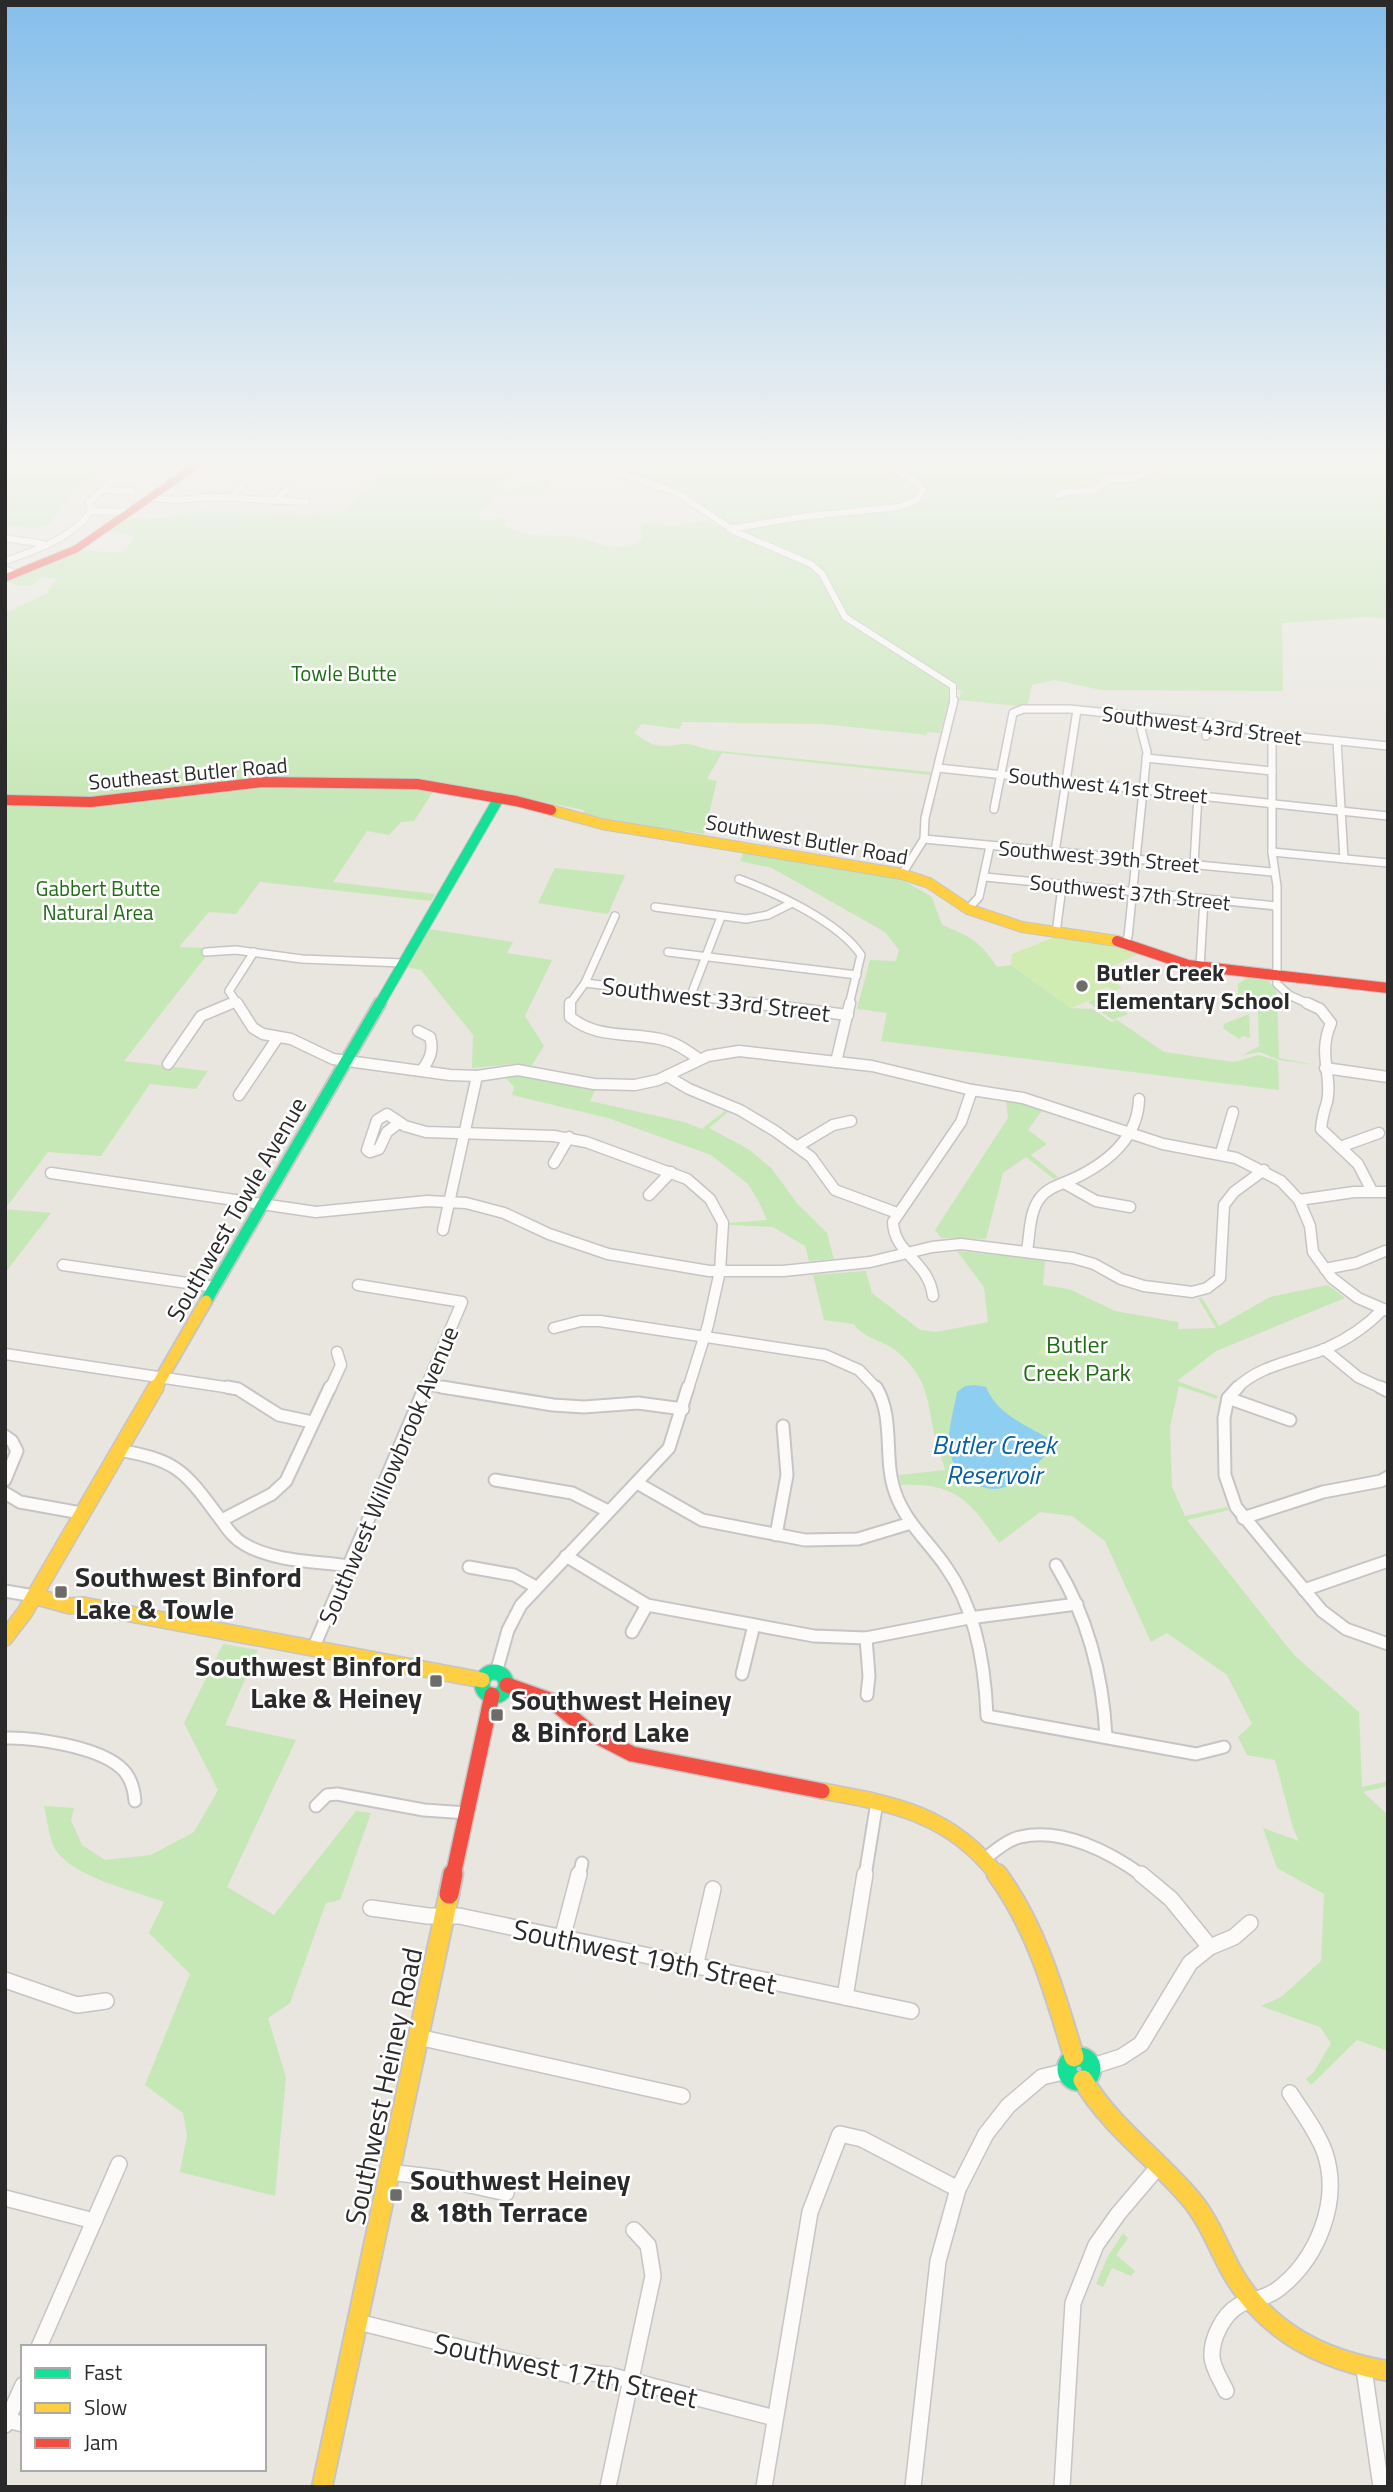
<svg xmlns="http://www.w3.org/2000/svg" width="1393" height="2492" viewBox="0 0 1393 2492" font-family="'Titillium Web',sans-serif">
<rect width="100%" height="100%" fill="#e9e6df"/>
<g fill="#c6e7b6">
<path d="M5 461H140L164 464 156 468 108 466 69 498 50 524 33 528 5 525Z"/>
<path d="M270 461H395L392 465C432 468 471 468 511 471L515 476 504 479 500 485 504 489C525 490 529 480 545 479L550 490 531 496 496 497 478 515V517L488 521 497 517 508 521 504 524C521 539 552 534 574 537 593 540 609 550 629 546 635 545 639 541 643 537L641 526 647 523 673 526 706 520 718 526 726 525C686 488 640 478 590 461H1388V619L1367 617 1282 623 1283 691 1101 690 1055 680 1032 685 1027 707 959 700 961 690 952 689 940 733 927 732V735L822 724 682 722 680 729 642 724 634 733C654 747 657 748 682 744 690 743 702 748 710 750L931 772 930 775 722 753 707 779 717 781 704 834 686 831 684 833 583 814 584 810 501 793 401 779H255L97 797 5 796V613L46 594 49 591 47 590 58 579 42 577 32 586H17L7 581 80 550 122 553 134 538 129 534 107 532 130 518 156 519 199 511 311 516 345 511 381 470Z"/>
<path d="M381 786 434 790 414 821 401 822 389 835 367 831 333 882 435 894 431 901 260 882 236 914 209 912 179 947 204 948 207 955 124 1061 208 1071 196 1089 150 1084 101 1156 48 1152 5 1209V804L251 787Z"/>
<path d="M744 851 901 879 932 897 942 925C970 936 980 941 997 967L1011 965 1071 1008 1093 1009 1111 1022 1117 1020 1164 1052 1234 1062 1258 1055 1278 1061 1279 1090 881 1041 887 1013 857 1009 870 960 896 961 899 950 885 932 772 868 740 861Z"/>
<path d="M555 868 625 875 608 914 538 903Z"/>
<path d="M429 929 513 942 507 953 552 960 525 1016 544 1046 532 1065 513 1064 472 1068 473 1035 421 970 406 967Z"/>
<path d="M1248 977 1269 981 1277 993 1279 1058 1316 1065 1279 1060 1260 1052 1243 1055 1259 1046 1258 1011 1238 996V984Z"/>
<path d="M1103 995 1128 1014 1113 1020 1088 1002Z"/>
<path d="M1249 1014 1250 1038 1243 1036 1239 1039 1223 1028 1224 1024Z"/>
<path d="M504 1076H523L596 1088 590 1101 684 1122 702 1129 726 1110 729 1111 709 1128 750 1150 772 1169 796 1202 827 1233 834 1259 809 1261 805 1246 773 1227 730 1225V1223L767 1220 759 1202 748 1184 711 1155 608 1118 512 1095 514 1087Z"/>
<path d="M1006 1100 1043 1109 1028 1130 1047 1144 1031 1155 1058 1177 1054 1179 1026 1157 1003 1173 986 1239 941 1238 935 1230 1008 1118Z"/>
<path d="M5 1209 51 1213 5 1273Z"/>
<path d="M957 1251 1045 1260 1043 1285 1069 1289 1115 1311 1178 1322V1329L1216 1328 1198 1298H1202L1219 1326 1270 1297 1328 1285 1345 1298 1216 1351 1177 1381 1218 1396 1217 1399 1179 1386 1170 1427 1172 1487 1185 1516 1227 1507 1229 1510 1187 1520 1294 1655 1359 1712 1362 1787 1388 1781V1786L1363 1792 1388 1815V2051L1357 2040 1311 2085 1306 2079 1314 2072 1331 2043 1320 2027 1261 2006 1281 1997 1321 1961 1324 1894 1277 1868 1263 1828 1299 1841 1293 1828 1275 1760 1247 1755 1238 1737 1252 1724 1227 1675 1167 1633 1151 1642 1105 1541 1072 1516 1040 1512 999 1543C969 1500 956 1483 901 1485L899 1475 945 1470C944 1463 940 1457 938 1450 926 1406 933 1380 894 1349 881 1340 863 1338 854 1324L824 1320 813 1275 866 1271 872 1293 920 1330 936 1332 988 1322 984 1287Z"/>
<path d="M223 1644 258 1650 225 1725 296 1740 227 1887 274 1915 356 1811 371 1813 340 1900 326 1903 290 2003 268 2018 286 2077 275 2196 180 2172 187 2135 183 2113 145 2085 190 1974 149 1933 164 1902C133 1890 74 1878 55 1849 49 1838 47 1819 44 1806L74 1808 71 1820 82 1845 105 1860 151 1855 194 1832 218 1790 184 1723Z"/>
<path d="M1123 2233 1128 2238 1116 2255 1135 2271 1131 2276 1112 2268 1103 2287 1096 2284 1108 2256Z"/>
</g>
<g fill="#d1ecb3">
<path d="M1052 938 1106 944 1140 953 1111 967 1112 978 1122 988 1114 991 1108 987 1097 991 1103 995 1071 1008 1011 965 1012 954Z"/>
<path d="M1049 1333 1069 1339 1058 1362 1038 1354Z"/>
</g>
<path fill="#8ecef0" d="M975 1385 986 1387C997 1414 1024 1424 1048 1438L1047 1454C1023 1477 1002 1504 968 1479 959 1471 952 1464 950 1452 946 1434 954 1410 957 1392L965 1386Z"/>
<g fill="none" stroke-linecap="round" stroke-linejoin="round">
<g stroke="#c6c5c5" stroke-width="8">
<g id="street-far4">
<path d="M586 461 677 493 736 532 811 564 822 574 845 617 953 686V701"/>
<path d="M103 490 132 491"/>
<path d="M1058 495C1073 486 1096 499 1106 479L1134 478 1167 461"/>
<path d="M152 498 177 500 211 497 306 502"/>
<path d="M230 498 242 486"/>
<path d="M275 501 287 489"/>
<path d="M91 511 131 512"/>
<path d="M729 529 800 517 899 507 915 501 923 491 916 482 882 461"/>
<path d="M5 538 43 544"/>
<path d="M5 561C34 551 73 538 91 511L89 502 112 481"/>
<path d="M5 569 17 574"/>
</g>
</g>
<g stroke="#c6c5c5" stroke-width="10">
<g id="street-far3">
<path d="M1206 723V736"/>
<path d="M1272 734V852L1277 886V984L1289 995 1311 1005"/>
<path d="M1337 741 1344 859"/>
<path d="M1146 758 1272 771"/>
<path d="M938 768 1388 816"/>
<path d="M994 809 1013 713 1023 709H1069L1226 725 1262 733 1388 746"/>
<path d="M924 839 1273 872"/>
<path d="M1055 852 1077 710"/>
<path d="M1272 852 1388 863"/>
<path d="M1194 864 1198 795"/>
<path d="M902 874 924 839 925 818 954 700"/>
<path d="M985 877 1276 906"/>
<path d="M739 879C776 893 839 922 861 955L849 1005"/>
<path d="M655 907 746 919 768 915 790 904"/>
<path d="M968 909 979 897 990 846"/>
<path d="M1056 933 1062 887"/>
<path d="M1125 942 1128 937 1147 752 1141 729 1142 716"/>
<path d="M206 952 236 950 302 959 403 963"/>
<path d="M668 952 857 975"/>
<path d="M1200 967 1204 899"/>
<path d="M585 983 763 1005"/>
<path d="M691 995 721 917"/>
<path d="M228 1005 234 1002"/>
<path d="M238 1005 229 991 254 952"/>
<path d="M569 1005 585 983 615 916"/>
</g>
</g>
<g stroke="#c6c5c5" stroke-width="13">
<g id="street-far2">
<path d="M237 1003 253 1028 263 1034 291 1039 333 1059 450 1075 477 1076 518 1070 594 1084 635 1085 658 1080 708 1056 739 1051 872 1066 972 1090 1023 1098 1163 1144 1236 1158 1281 1181 1299 1200 1310 1226 1313 1252 1332 1278 1358 1298 1388 1311"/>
<path d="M570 1003V1017C597 1039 628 1032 660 1039 675 1042 686 1050 699 1059"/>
<path d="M749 1003 848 1015"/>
<path d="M1307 1003 1320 1009 1331 1023C1317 1055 1333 1075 1327 1102 1324 1111 1322 1118 1321 1129L1358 1164 1372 1191"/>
<path d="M418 1031 430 1037C434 1050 430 1059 422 1070"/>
<path d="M836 1062 850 1003"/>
<path d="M168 1064 201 1016 232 1003"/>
<path d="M1325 1068 1388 1077"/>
<path d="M667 1076 689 1089 740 1110 775 1131 811 1157 835 1190 897 1213"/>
<path d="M239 1095 278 1037"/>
<path d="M399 1123 387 1132 379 1149 370 1152 367 1150 377 1120 387 1114 405 1126 426 1132 554 1136 586 1142 687 1179 710 1199 723 1223 720 1271 708 1325 688 1389"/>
<path d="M798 1146 833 1125 851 1121"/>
<path d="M1340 1147 1379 1133"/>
<path d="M1221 1153 1233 1112"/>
<path d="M554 1163 569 1137"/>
<path d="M51 1173 316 1212 427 1201 466 1203 504 1213 549 1234 608 1254 709 1271H783L870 1262 932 1247 961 1244 1073 1258 1094 1264 1121 1279 1144 1286 1192 1292 1207 1288 1220 1278 1224 1205 1234 1192 1264 1170"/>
<path d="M1064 1183 1096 1201 1130 1207"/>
<path d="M649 1195 671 1172"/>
<path d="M1299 1200 1354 1192H1388"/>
<path d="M443 1230 477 1076"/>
<path d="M1027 1251C1030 1234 1029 1212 1040 1198 1048 1187 1062 1184 1073 1179 1107 1163 1138 1139 1139 1099"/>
<path d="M63 1265 215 1287"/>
<path d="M1325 1269 1356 1263 1385 1251"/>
<path d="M358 1285 462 1302 425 1389"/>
<path d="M933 1296C928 1260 894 1254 893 1222L961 1122 972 1090"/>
<path d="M554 1328 581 1321H600L825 1355 859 1370 877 1389"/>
<path d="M1324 1349 1358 1377 1384 1389"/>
<path d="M5 1354 238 1389"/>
<path d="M427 1385 453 1389"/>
<path d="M330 1389 341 1365 337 1352"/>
<path d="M1236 1389C1257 1366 1297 1360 1325 1349 1348 1339 1366 1327 1383 1309"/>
</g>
</g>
<g stroke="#c6c5c5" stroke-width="15">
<g id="street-far1">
<path d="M227 1387 238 1389 279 1415 312 1422"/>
<path d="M442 1387 553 1405 584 1407 638 1403 683 1409"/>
<path d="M876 1387C895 1418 883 1459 895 1492 905 1522 929 1542 946 1567 976 1609 985 1666 987 1716L1196 1754 1224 1747"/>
<path d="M1238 1387 1228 1398 1224 1418 1225 1475 1236 1507 1322 1611 1346 1629 1388 1644"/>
<path d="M1380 1387 1388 1391"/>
<path d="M1228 1398 1290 1420"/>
<path d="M5 1436 12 1441 17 1451 5 1480"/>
<path d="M119 1450C173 1460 183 1468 215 1512 224 1523 231 1537 244 1544 274 1562 316 1561 350 1566"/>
<path d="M495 1480 572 1493 608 1511"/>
<path d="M637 1483 702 1520 805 1540 858 1539 911 1523"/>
<path d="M5 1493 20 1502 81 1513"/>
<path d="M1243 1518 1323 1492 1381 1481 1388 1477"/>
<path d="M222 1520 272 1494 286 1481 330 1387"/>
<path d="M776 1535 787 1475 783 1426"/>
<path d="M566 1556 647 1605 814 1636 866 1638 969 1618 1077 1604"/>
<path d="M1056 1565C1088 1618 1103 1675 1106 1737"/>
<path d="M469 1567 514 1575 536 1587"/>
<path d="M1304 1590 1388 1561"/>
<path d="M5 1591 34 1596"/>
<path d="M632 1632 647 1605"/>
<path d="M866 1638 869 1676 867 1695"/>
<path d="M313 1649 425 1387"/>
<path d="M496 1673 508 1630 521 1605 669 1448 688 1387"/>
<path d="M742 1674 754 1625"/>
<path d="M5 1738C35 1737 97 1747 120 1767 130 1775 134 1789 135 1801"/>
<path d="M316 1806 327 1795 337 1794 424 1810 467 1813"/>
<path d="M987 1857C997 1849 1008 1840 1020 1837 1062 1827 1110 1852 1143 1876"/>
<path d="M579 1876 582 1863"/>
<path d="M865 1876 877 1802"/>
</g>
</g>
<g stroke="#c6c5c5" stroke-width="18">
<g id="street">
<path d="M1141 1874 1171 1899 1210 1947"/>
<path d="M371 1908 428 1916H459L911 2011"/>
<path d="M562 1939 579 1874"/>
<path d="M695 1967 713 1889"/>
<path d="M5 1980 77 2005 106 2001"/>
<path d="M845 1997 865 1874"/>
<path d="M418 2037 682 2096"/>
<path d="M1090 2067 1121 2057 1141 2044 1190 1963 1210 1947 1234 1937 1250 1923"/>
<path d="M389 2172 439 2178 506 2193"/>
<path d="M5 2198 94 2221"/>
<path d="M358 2322 574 2376 591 2373 609 2375 775 2418"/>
<path d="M39 2347 119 2164"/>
<path d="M1364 2369 1381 2487"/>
<path d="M1226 2391C1221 2380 1213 2369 1212 2357 1211 2339 1223 2315 1238 2306 1250 2299 1265 2299 1277 2290 1317 2260 1341 2202 1325 2153 1317 2131 1302 2112 1290 2093"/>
<path d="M7 2420 23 2424"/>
<path d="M5 2425 23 2385"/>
<path d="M608 2487 653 2276 648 2245 634 2230"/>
<path d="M764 2487 810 2212 840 2134 862 2139 958 2189"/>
<path d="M913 2487 938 2261 958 2189 986 2134 1008 2106 1042 2077 1067 2071"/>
<path d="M1062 2487 1073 2303 1096 2245 1118 2214 1158 2167"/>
</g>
</g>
<g stroke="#c6c5c5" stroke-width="12">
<path id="fast-far3" d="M379 1005 499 798"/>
</g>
<g stroke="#c6c5c5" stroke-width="15">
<path id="fast-far2" d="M206 1301 380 1003"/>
</g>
<g stroke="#c6c5c5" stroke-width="18">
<circle id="fast-far1" cx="494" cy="1684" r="12"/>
</g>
<g stroke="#c6c5c5" stroke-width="23">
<circle id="fast" cx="1079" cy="2069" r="12"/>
</g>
<g stroke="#c6c5c5" stroke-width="12">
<path id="slow-far3" d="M551 810 602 824 902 874 929 883 968 909 1022 927 1117 941"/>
</g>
<g stroke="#c6c5c5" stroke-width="15">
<path id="slow-far2" d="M155 1389 206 1301"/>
</g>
<g stroke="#c6c5c5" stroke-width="18">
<g id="slow-far1">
<path d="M34 1596 70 1606 83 1605 482 1680"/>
<path d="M5 1638 25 1612 156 1387"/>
<path d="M822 1791C894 1804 951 1814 998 1876"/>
</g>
</g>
<g stroke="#c6c5c5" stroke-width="23">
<g id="slow">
<path d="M997 1874C1037 1928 1055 1994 1074 2057"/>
<path d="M1083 2080C1111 2127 1155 2157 1190 2198 1209 2220 1218 2247 1232 2272 1266 2332 1322 2360 1388 2371"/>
<path d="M322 2487 449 1894"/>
</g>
</g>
<g stroke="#c6c5c5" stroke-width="9">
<path id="jam-far3" d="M5 578 76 549 203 461"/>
</g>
<g stroke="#c6c5c5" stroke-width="12">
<g id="jam-far2">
<path d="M5 800 91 802 263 782 417 784 516 801 551 810"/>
<path d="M1117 941 1188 965 1388 988"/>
</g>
</g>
<g stroke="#c6c5c5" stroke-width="18">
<g id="jam-far1">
<path d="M507 1685 552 1701 591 1733 632 1754 822 1791"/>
<path d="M453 1876 492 1695"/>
</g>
</g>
<g stroke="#c6c5c5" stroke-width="23">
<path id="jam" d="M449 1894 453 1874"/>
</g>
<use href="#street-far4" stroke="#fcfbfa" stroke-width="6"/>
<use href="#street-far3" stroke="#fcfbfa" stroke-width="7"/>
<use href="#street-far2" stroke="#fcfbfa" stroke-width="10"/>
<use href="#street-far1" stroke="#fcfbfa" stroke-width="11"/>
<use href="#street" stroke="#fcfbfa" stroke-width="15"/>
<use href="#fast-far3" stroke="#16e098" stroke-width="10"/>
<use href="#fast-far2" stroke="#16e098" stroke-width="11"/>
<use href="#fast-far1" stroke="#16e098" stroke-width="15"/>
<use href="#fast" stroke="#16e098" stroke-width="19"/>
<use href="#slow-far3" stroke="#ffcf43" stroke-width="10"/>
<use href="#slow-far2" stroke="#ffcf43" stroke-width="11"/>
<use href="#slow-far1" stroke="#ffcf43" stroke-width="15"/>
<use href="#slow" stroke="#ffcf43" stroke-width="19"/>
<use href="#jam-far3" stroke="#f24e42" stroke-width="7"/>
<use href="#jam-far2" stroke="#f24e42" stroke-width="10"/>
<use href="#jam-far1" stroke="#f24e42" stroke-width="15"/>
<use href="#jam" stroke="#f24e42" stroke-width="19"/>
</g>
<linearGradient id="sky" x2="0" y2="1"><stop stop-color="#84beeb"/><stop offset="0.57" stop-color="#f5f4f1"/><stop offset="1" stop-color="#f5f4f1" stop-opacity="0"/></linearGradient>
<rect width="1393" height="810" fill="url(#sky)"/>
<g fill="#6d6c69" stroke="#fff" stroke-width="2.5">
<circle cx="1082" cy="986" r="7"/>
<rect x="54" y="1585" width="14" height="14" rx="3.5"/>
<rect x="429" y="1674" width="14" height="14" rx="3.5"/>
<rect x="490" y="1708" width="14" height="14" rx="3.5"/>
<rect x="389" y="2188" width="14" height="14" rx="3.5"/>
</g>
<g text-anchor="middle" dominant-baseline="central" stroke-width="5" stroke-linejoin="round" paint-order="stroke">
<g font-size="21" fill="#206d15" stroke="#fff">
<text x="344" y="673">Towle Butte</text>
<text x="98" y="888">Gabbert Butte<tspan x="98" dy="24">Natural Area</tspan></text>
</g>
<g font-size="21" fill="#2a2a2a" stroke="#fff">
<text transform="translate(1202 725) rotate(7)">Southwest 43rd Street</text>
<text transform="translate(188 773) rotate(-5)">Southeast Butler Road</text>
<text transform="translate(1108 785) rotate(6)">Southwest 41st Street</text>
<text transform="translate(807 839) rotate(10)">Southwest Butler Road</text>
<text transform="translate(1099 856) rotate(5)">Southwest 39th Street</text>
<text transform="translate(1130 892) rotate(6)">Southwest 37th Street</text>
</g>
<g font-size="24" font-weight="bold" fill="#2a2a2a" stroke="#fff" text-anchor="start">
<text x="1096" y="972">Butler Creek<tspan x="1096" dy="28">Elementary School</tspan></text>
</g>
<g font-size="24" fill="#2a2a2a" stroke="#fff">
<text transform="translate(716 999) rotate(7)">Southwest 33rd Street</text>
<text transform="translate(236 1209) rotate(-60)">Southwest Towle Avenue</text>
<text transform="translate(388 1475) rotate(-67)">Southwest Willowbrook Avenue</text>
</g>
<g font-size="24" fill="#206d15" stroke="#fff">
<text x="1077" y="1344">Butler<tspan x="1077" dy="28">Creek Park</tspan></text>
</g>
<g font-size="26" font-style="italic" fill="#0460a4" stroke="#fff">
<text x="994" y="1444">Butler Creek<tspan x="994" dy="30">Reservoir</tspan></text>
</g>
<g font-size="28" font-weight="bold" fill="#2a2a2a" stroke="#fff" text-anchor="start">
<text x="75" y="1576">Southwest Binford<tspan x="75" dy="32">Lake &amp; Towle</tspan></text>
<text x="422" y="1665" text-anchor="end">Southwest Binford<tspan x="422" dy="32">Lake &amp; Heiney</tspan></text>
<text x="511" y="1699">Southwest Heiney<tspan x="511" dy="32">&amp; Binford Lake</tspan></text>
<text x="410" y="2179">Southwest Heiney<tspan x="410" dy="32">&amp; 18th Terrace</tspan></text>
</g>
<g font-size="28" fill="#2a2a2a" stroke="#fff">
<text transform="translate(645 1956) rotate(12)">Southwest 19th Street</text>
<text transform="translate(383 2086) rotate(-78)">Southwest Heiney Road</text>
<text transform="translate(566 2370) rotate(12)">Southwest 17th Street</text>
</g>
</g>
<rect width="1393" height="2492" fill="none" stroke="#2a2a2a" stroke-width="14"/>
<rect x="21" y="2345" width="245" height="126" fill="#ffffff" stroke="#aaaaaa" stroke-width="2"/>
<rect x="35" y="2368" width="35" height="10" fill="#16e098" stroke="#aaaaaa" stroke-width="2"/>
<text x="84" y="2380" font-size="21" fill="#2a2a2a">Fast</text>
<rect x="35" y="2403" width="35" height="10" fill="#ffcf43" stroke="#aaaaaa" stroke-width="2"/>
<text x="84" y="2415" font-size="21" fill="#2a2a2a">Slow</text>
<rect x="35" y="2438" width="35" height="10" fill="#f24e42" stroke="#aaaaaa" stroke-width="2"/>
<text x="84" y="2450" font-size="21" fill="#2a2a2a">Jam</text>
</svg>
